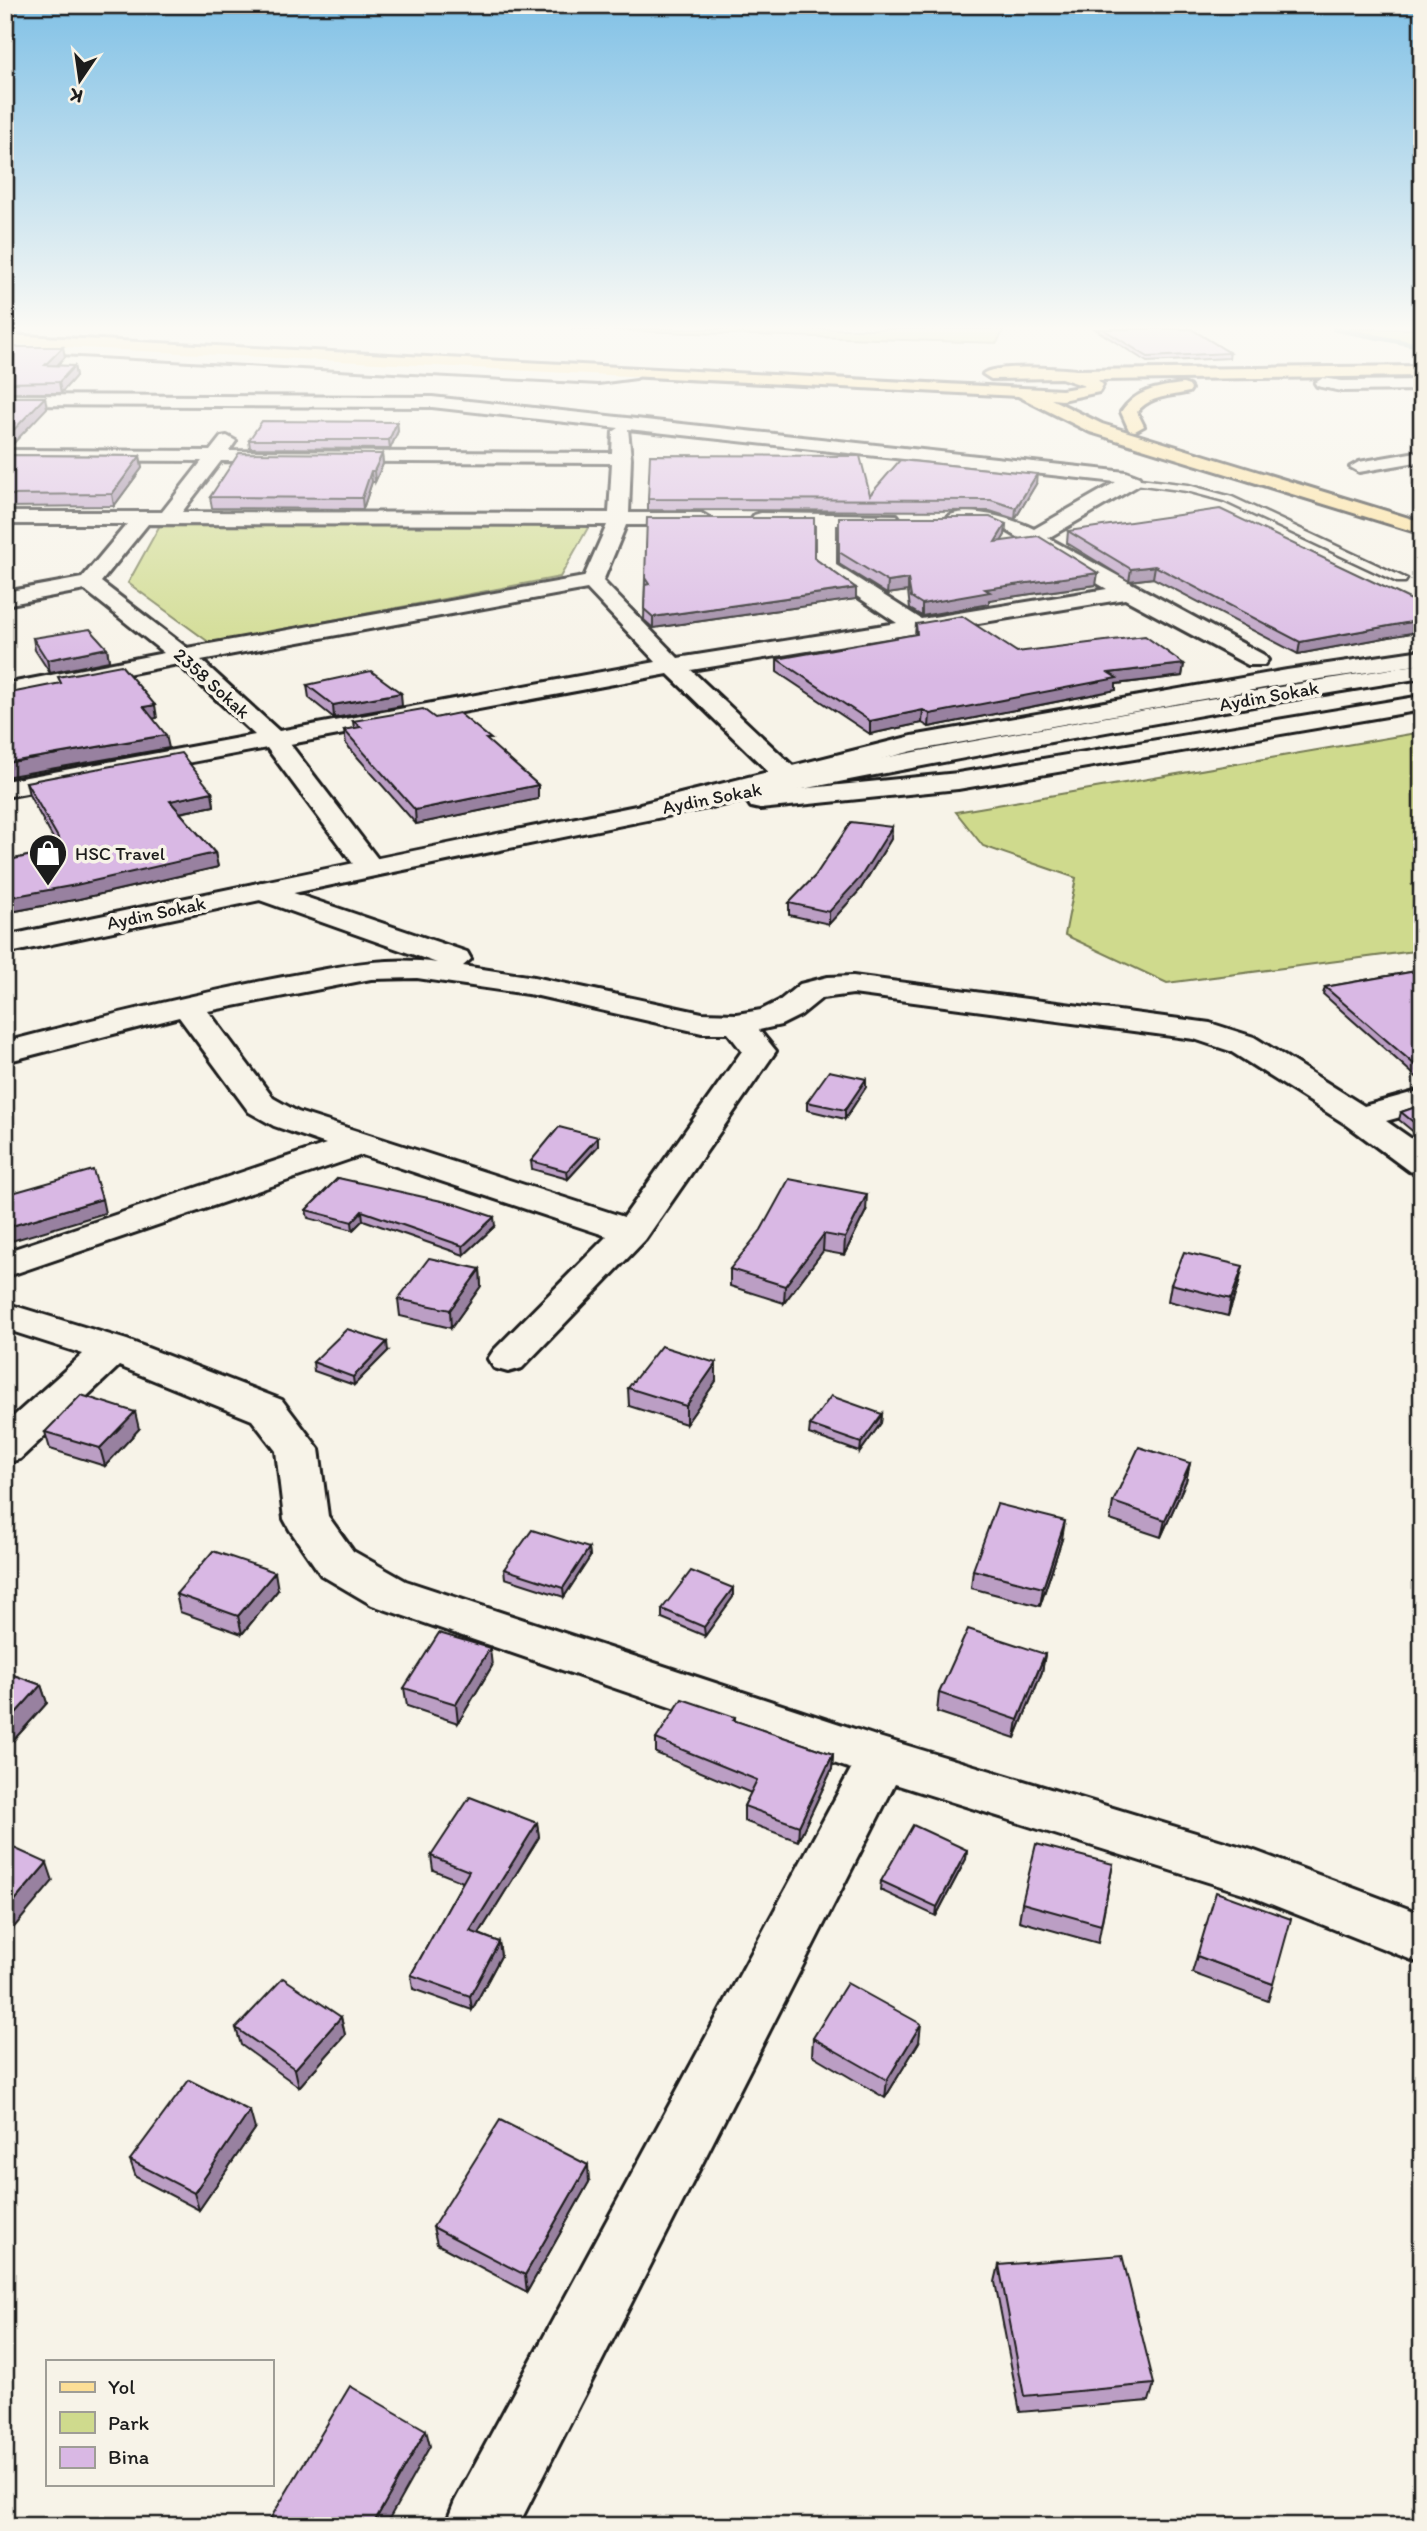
<svg xmlns="http://www.w3.org/2000/svg" width="1427" height="2531" viewBox="0 0 1427 2531" font-family="Itim,sans-serif">
<rect width="100%" height="100%" fill="#f7f3e8"/>
<filter id="ink" filterUnits="userSpaceOnUse"><feTurbulence type="fractalNoise" baseFrequency=".0143" numOctaves="2"/><feDisplacementMap in="SourceGraphic" scale="14" xChannelSelector="R" yChannelSelector="G"/><feConvolveMatrix kernelMatrix="1 2 1 2 8 2 1 2 1" color-interpolation-filters="sRGB"/></filter>
<g filter="url(#ink)">
<g fill="#cfda8d" stroke="#767b54" stroke-width="2">
<path d="M571 329H1004L997 343Z"/>
<path d="M1347 329H1422V346Z"/>
<path d="M160 525 589 526 560 577 210 643 128 583Z"/>
<path d="M1422 732V882L1412 885 1422 893V950L1167 983 1065 935 1076 878 983 846 956 812Z"/>
</g>
<g fill="none" stroke-linecap="round" stroke-linejoin="round">
<path stroke="#5c8b93" stroke-width="5" d="M1334 329 1422 346"/>
<g stroke="#1c1c1c" stroke-width="5">
<path id="service" d="M1132 478 1188 485 1232 497 1407 579 1405 582H1397L1224 501 1187 491 1128 483V479Z"/>
</g>
<g stroke="#1c1c1c" stroke-width="6">
<g id="minor">
<path d="M5 341 598 373 636 368 644 373 636 378 598 383 5 351Z"/>
<path d="M1323 378 1342 381 1422 380V390L1342 391 1317 386 1315 383Z"/>
<path d="M5 395 432 397 1126 472 1139 477 1141 481 1139 485 1048 538 1264 655 1268 660 1264 665H1248L1125 599 691 670 796 769 800 775 796 781 787 783 778 781 668 674 290 744 384 867 380 873 370 876 360 873 267 748 5 797V781L255 735 178 664 5 698V684L164 653 85 590 5 605V592L82 578 127 524H5V512H162L202 461 5 460V450L210 451 221 437 227 436 236 441 229 451 612 453 613 432 619 428 432 407 5 405ZM628 429 1116 482 1034 529C1017 520 958 502 944 520L954 526 1004 529 1107 589 921 619 836 565V525H890L900 519 897 515 761 513 754 515 751 519 754 523 816 525V567L819 571 897 623 678 658 603 581 626 525H701L711 519 701 513H629L631 458ZM221 461 612 463 609 513 182 512ZM148 524 607 525 584 577 187 648 101 582ZM587 589 656 662 279 731 201 660Z"/>
<path d="M1422 451V461L1359 472 1350 467 1359 462Z"/>
<path d="M261 882 467 952 471 959 463 966 534 977 702 1013 737 1014 761 1010 779 1001 800 984 828 977 853 976 1210 1023 1254 1037 1364 1106 1422 1090V1111L1386 1121 1422 1146V1174L1409 1171 1347 1125 1230 1051 1194 1039 853 994 822 998 801 1015 781 1025 759 1030 776 1051 645 1240 522 1368 508 1372 494 1368 488 1359 494 1350 607 1236 362 1155 5 1277V1252L326 1144 274 1126 249 1112 179 1017 5 1062V1042C97 1018 189 995 283 977 334 968 384 955 437 963L251 897 246 891 251 885ZM417 978 534 995 702 1033H728L742 1051 624 1217 298 1112 273 1098 208 1011 371 979Z"/>
<path d="M5 1303 127 1340 282 1400 319 1449 328 1516 353 1551 406 1581 882 1738 1252 1850 1422 1914V1964L1243 1893 895 1784 518 2526H445L455 2501 851 1769 372 1605 321 1575 290 1530 284 1519 276 1451 252 1420 119 1366 20 1459 5 1463V1424L83 1354 5 1329Z"/>
</g>
</g>
<g stroke="#1c1c1c" stroke-width="6">
<path id="tertiary" d="M1422 664V678C946 754 476 854 5 954V936C476 837 946 739 1422 664Z"/>
</g>
<g stroke="#1c1c1c" stroke-width="6">
<g id="secondary">
<path d="M1422 650V664L1287 684 913 751 650 818 640 816 637 810 640 804 912 736 1287 670Z"/>
<path d="M1422 696V710L958 789 760 809 751 807 747 801 751 795 760 793 958 773Z"/>
</g>
</g>
<g stroke="#1c1c1c" stroke-width="6">
<g id="primary">
<path d="M5 335 1062 390 1085 386 1061 378 991 379 983 374C994 364 1059 368 1076 370L1422 366V376L1098 380 1103 385 1099 392 1062 400 1051 399 1102 424 1422 522V534L1090 432 1018 396 5 344Z"/>
<path d="M1183 384 1189 386 1191 389 1189 392C1169 397 1151 395 1137 412L1144 426 1135 431 1129 430 1121 412C1136 390 1157 387 1183 384Z"/>
</g>
</g>
<use href="#service" fill="#f7f3e8" fill-rule="evenodd"/>
<use href="#minor" fill="#f7f3e8" fill-rule="evenodd"/>
<use href="#tertiary" fill="#f7f3e8" fill-rule="evenodd"/>
<use href="#secondary" fill="#f7f3e8" fill-rule="evenodd"/>
<use href="#primary" fill="#fcde96" fill-rule="evenodd"/>
</g>
<g fill="#bb9ec4" stroke="#1c1c1c" stroke-width="2">
<path d="M1095 329H1191L1230 353 1229 358 1147 362Z"/>
<path d="M5 347 65 357 57 366H74L76 376 61 393H5Z"/>
<path d="M397 422 398 431 390 449 250 448 249 440Z"/>
<path d="M382 454 383 464 375 482H372L363 509 212 508 210 497Z"/>
<path d="M5 455 140 456 142 468 114 506 5 507Z"/>
<path d="M1036 484 1015 519 990 511 648 510V499L870 495Z"/>
<path d="M839 517 1006 524 1005 535 1001 541 1096 585 989 600V604L922 616 910 609 908 591 887 594 839 564Z"/>
<path d="M1068 531 1422 605V631L1298 654 1153 578 1129 581 1067 543Z"/>
<path d="M814 558 856 588V599L653 628 644 620 645 578Z"/>
<path d="M916 624 1017 652 1184 664 1182 676 1116 684V690L929 727 922 723 870 734 777 672V659L915 635Z"/>
<path d="M33 638 107 648 109 661 50 673 35 650Z"/>
<path d="M307 685 402 706 334 718 309 698Z"/>
<path d="M435 718 491 744 538 785V799L416 824 346 744 344 730 354 728 353 721Z"/>
<path d="M26 782 212 792 214 806 180 813 215 853 218 867 79 899 5 913V861L59 849 29 795Z"/>
<path d="M892 827 891 839 860 890 829 924 789 915V903Z"/>
<path d="M1422 970V1082L1323 994 1325 987Z"/>
<path d="M866 1079V1087L845 1119 807 1110V1102Z"/>
<path d="M1422 1105V1139L1399 1120 1401 1112Z"/>
<path d="M598 1137V1146L568 1179 532 1169 531 1161Z"/>
<path d="M338 1178 495 1226 464 1255 363 1220 353 1230 308 1218 306 1210Z"/>
<path d="M866 1211 844 1255 823 1251 784 1303 730 1286V1269Z"/>
<path d="M480 1269 481 1286 451 1328 400 1316 398 1299Z"/>
<path d="M1239 1283 1228 1316 1168 1301 1171 1284Z"/>
<path d="M388 1351 354 1385 314 1371 313 1362Z"/>
<path d="M716 1363V1381L686 1424 629 1406 628 1388Z"/>
<path d="M882 1414 881 1423 860 1452 809 1434 810 1425Z"/>
<path d="M139 1429 105 1466 50 1449 45 1432Z"/>
<path d="M1190 1463 1186 1481 1161 1537 1110 1520 1113 1502Z"/>
<path d="M1062 1539 1040 1606 971 1588 973 1570Z"/>
<path d="M589 1548 590 1557 564 1597 505 1578 504 1569Z"/>
<path d="M733 1588V1597L705 1636 662 1618V1609Z"/>
<path d="M278 1590 242 1634 180 1612 176 1594Z"/>
<path d="M1045 1654 1042 1672 1015 1738 937 1712 939 1693Z"/>
<path d="M492 1666 458 1723 407 1706 404 1688Z"/>
<path d="M5 1672 41 1685 47 1703 10 1744 5 1742Z"/>
<path d="M735 1717V1721L833 1754 832 1769 798 1841 744 1821V1806L751 1793 656 1753V1739Z"/>
<path d="M537 1823 539 1837 479 1934 499 1942 501 1956 472 2010 413 1989 411 1975 463 1882 433 1870 431 1856Z"/>
<path d="M967 1850 966 1859 936 1916 880 1890 881 1881Z"/>
<path d="M1113 1864 1098 1943 1019 1921 1022 1903Z"/>
<path d="M1197 1956 1273 1984 1268 2001 1192 1973Z"/>
<path d="M341 2017 345 2035 299 2087 241 2045 236 2028Z"/>
<path d="M813 2038 919 2042 885 2098 812 2055Z"/>
<path d="M255 2129 199 2210 136 2177 130 2160Z"/>
<path d="M589 2182 527 2292 437 2244 433 2227Z"/>
<path d="M999 2265 1154 2384 1149 2401 1020 2412 995 2282Z"/>
</g>
<g fill="#9881a0" stroke="#1c1c1c" stroke-width="2">
<path d="M63 347 65 357 47 376 45 365Z"/>
<path d="M74 366 76 376 61 393 59 382Z"/>
<path d="M45 397 47 408 10 447 5 448V436Z"/>
<path d="M397 422 398 431 390 449 389 440Z"/>
<path d="M382 454 383 464 375 482 374 471Z"/>
<path d="M140 456 142 468 114 506 112 494Z"/>
<path d="M371 471 372 482 363 509 362 498Z"/>
<path d="M1037 474 1036 484 1015 519 1016 508Z"/>
<path d="M1006 524 1005 535 994 554 995 542Z"/>
<path d="M1155 566 1153 578 1129 581 1131 569Z"/>
<path d="M1098 573 1096 585 989 600V604L922 616V604L985 589Z"/>
<path d="M908 579V591L887 594 888 582Z"/>
<path d="M856 588V599L653 628V617Z"/>
<path d="M1422 620V631L1298 654 1300 642Z"/>
<path d="M107 648 109 661 50 673 47 660Z"/>
<path d="M1184 664 1182 676 1116 684V690L929 727 930 714 1109 673Z"/>
<path d="M401 693 402 706 334 718 333 705Z"/>
<path d="M155 705 157 718 146 720 144 707Z"/>
<path d="M923 710 922 723 870 734V721Z"/>
<path d="M166 735 169 748 5 777V763Z"/>
<path d="M538 785V799L416 824 415 810Z"/>
<path d="M212 792 214 806 173 814 170 801Z"/>
<path d="M892 827 891 839 860 890 829 924V912Z"/>
<path d="M215 853 218 867 79 899 5 913V898Z"/>
<path d="M866 1079V1087L845 1119V1110Z"/>
<path d="M598 1137V1146L568 1179 567 1171Z"/>
<path d="M867 1194 866 1211 844 1255 845 1238Z"/>
<path d="M102 1199 105 1213 5 1243V1228Z"/>
<path d="M362 1211 363 1220 353 1230 352 1222Z"/>
<path d="M494 1217 495 1226 464 1255 463 1246Z"/>
<path d="M824 1234 823 1251 784 1303 785 1286Z"/>
<path d="M1243 1266 1239 1283 1228 1316 1231 1299Z"/>
<path d="M480 1269 481 1286 451 1328 450 1310Z"/>
<path d="M387 1342 388 1351 354 1385 353 1377Z"/>
<path d="M716 1363V1381L686 1424V1406Z"/>
<path d="M135 1412 139 1429 105 1466 100 1448Z"/>
<path d="M882 1414 881 1423 860 1452 861 1443Z"/>
<path d="M1190 1463 1186 1481 1161 1537 1165 1520Z"/>
<path d="M1065 1521 1062 1539 1040 1606 1043 1588Z"/>
<path d="M589 1548 590 1557 564 1597 563 1588Z"/>
<path d="M275 1572 278 1590 242 1634 238 1616Z"/>
<path d="M733 1588V1597L705 1636 704 1627Z"/>
<path d="M490 1648 492 1666 458 1723 456 1704Z"/>
<path d="M1045 1654 1042 1672 1015 1738 1018 1720Z"/>
<path d="M41 1685 47 1703 10 1744 5 1730V1725Z"/>
<path d="M833 1754 832 1769 798 1841 799 1826Z"/>
<path d="M537 1823 539 1837 472 1945 470 1931Z"/>
<path d="M967 1850 966 1859 936 1916 937 1907Z"/>
<path d="M47 1863 53 1881 5 1938V1912Z"/>
<path d="M499 1942 501 1956 472 2010 470 1996Z"/>
<path d="M341 2017 345 2035 299 2087 295 2069Z"/>
<path d="M921 2024 919 2042 885 2098 887 2080Z"/>
<path d="M250 2111 255 2129 199 2210 194 2193Z"/>
<path d="M588 2165 589 2182 527 2292 525 2275Z"/>
<path d="M426 2430 430 2446 385 2526H372Z"/>
</g>
<g fill="#d9b8e4" stroke="#1c1c1c" stroke-width="2">
<path d="M1103 329H1191L1230 353 1148 357Z"/>
<path d="M5 347H63L45 365 74 366 59 382 5 383Z"/>
<path d="M5 397H45L8 436H5Z"/>
<path d="M262 421 397 422 389 440H249Z"/>
<path d="M239 453 382 454 374 471H371L362 498 210 497Z"/>
<path d="M5 455 140 456 112 494 5 495Z"/>
<path d="M650 455 860 456 870 495 900 460 1037 474 1016 508 991 500 648 499Z"/>
<path d="M1220 509 1422 605V620L1300 642 1155 566 1131 569 1068 531Z"/>
<path d="M839 517H990L1006 524 995 542 1038 536 1098 573 985 589 990 592 922 604 911 597 908 579 888 582 839 552Z"/>
<path d="M647 518H814V558L856 588 653 617 644 609 645 585 649 584 645 578Z"/>
<path d="M962 616 1017 652 1145 636 1184 664 1109 673 1117 678 930 714 923 710 870 721 777 659 917 634 916 624Z"/>
<path d="M90 629 107 648 47 660 33 638Z"/>
<path d="M121 665 155 705 144 707 166 735 5 763V694L61 683 58 677Z"/>
<path d="M371 671 401 693 333 705 307 685Z"/>
<path d="M423 709 435 718 459 713 491 739H486L538 785 415 810 344 730 361 727 353 721Z"/>
<path d="M181 753 212 792 170 801 215 853 76 885 5 898V861L64 848 26 782Z"/>
<path d="M851 822 892 827 860 878 829 912 789 903 815 876Z"/>
<path d="M1422 970V1071L1325 987Z"/>
<path d="M829 1071 866 1079 845 1110 807 1102Z"/>
<path d="M1422 1105V1129L1401 1112Z"/>
<path d="M559 1127 598 1137 567 1171 531 1161Z"/>
<path d="M93 1170 102 1199 5 1228V1195Z"/>
<path d="M338 1178 455 1204 494 1217 463 1246 362 1211 352 1222 306 1210Z"/>
<path d="M789 1179 867 1194 845 1238 824 1234 785 1286 730 1269 761 1230Z"/>
<path d="M1184 1252 1243 1266 1231 1299 1171 1284Z"/>
<path d="M429 1258 480 1269 450 1310 398 1299Z"/>
<path d="M347 1329 387 1342 353 1377 313 1362Z"/>
<path d="M661 1346 716 1363 686 1406 628 1388Z"/>
<path d="M81 1395 135 1412 100 1448 45 1432Z"/>
<path d="M831 1396 882 1414 861 1443 810 1425Z"/>
<path d="M1139 1447 1190 1463 1165 1520 1113 1502Z"/>
<path d="M997 1504 1065 1521 1043 1588 973 1570Z"/>
<path d="M532 1530 589 1548 563 1588 504 1569Z"/>
<path d="M213 1551 275 1572 238 1616 176 1594Z"/>
<path d="M691 1571 733 1588 704 1627 662 1609Z"/>
<path d="M968 1629 1045 1654 1018 1720 939 1693Z"/>
<path d="M439 1633 490 1648 456 1704 404 1688Z"/>
<path d="M5 1672 41 1685 5 1725Z"/>
<path d="M682 1699 735 1717 733 1720 833 1754 799 1826 744 1806 757 1780 656 1739Z"/>
<path d="M470 1797 537 1823 470 1931 499 1942 470 1996 411 1975 469 1871 431 1856Z"/>
<path d="M913 1825 967 1850 937 1907 881 1881Z"/>
<path d="M5 1844 47 1863 5 1912Z"/>
<path d="M1036 1844 1113 1864 1101 1925 1022 1903Z"/>
<path d="M1216 1892 1291 1919 1273 1984 1197 1956Z"/>
<path d="M283 1978 341 2017 295 2069 236 2028Z"/>
<path d="M847 1983 921 2024 887 2080 813 2038Z"/>
<path d="M189 2080 250 2111 194 2193 130 2160Z"/>
<path d="M500 2120 588 2165 525 2275 433 2227Z"/>
<path d="M1122 2255 1154 2384 1024 2396 999 2265Z"/>
<path d="M350 2386 426 2430 372 2526H266Z"/>
</g>
</g>
<linearGradient id="sky" x2="0" y2="1"><stop stop-color="#81c1e6"/><stop offset="0.48" stop-color="#fbfaf5"/><stop offset="1" stop-color="#fbfaf5" stop-opacity="0"/></linearGradient>
<rect width="1427" height="683" fill="url(#sky)"/>
<defs>
<g id="shop-pin" transform="scale(2.0125)"><path d="M0 17L-7.5 6A9.5 9.5 0 1 1 7.5 6Z" fill="#1c1c1c" stroke="#f7f3e8"/><path d="M-5-2.5h2.3a2.7 3.5 0 0 1 5.4 0H5L5.5 6h-11ZM-1.5-2.5h3a1.5 2.3 0 0 0-3 0Z" fill="#fff"/></g>
</defs>
<g fill-rule="evenodd">
<use href="#shop-pin" x="48" y="853"/>
</g>
<g text-anchor="middle" dominant-baseline="central" stroke-width="7" stroke-linejoin="round" paint-order="stroke">
<g font-size="19" fill="#1c1c1c" stroke="#f7f3e8">
<text transform="translate(212 683) rotate(42)">2358 Sokak</text>
<text transform="translate(1269 696) rotate(-10)">Aydin Sokak</text>
<text transform="translate(712 798) rotate(-11)">Aydin Sokak</text>
<text transform="translate(156 913) rotate(-12)">Aydin Sokak</text>
</g>
<g font-size="19" fill="#1c1c1c" stroke="#f7f3e8" text-anchor="start">
<text x="75" y="853">HSC Travel</text>
</g>
</g>
<rect width="1427" height="2531" fill="none" stroke="#f7f3e8" stroke-width="28"/>
<rect x="14" y="14" width="1399" height="2503" fill="none" stroke="#1c1c1c" stroke-width="2.5" filter="url(#ink)"/>
<rect x="46" y="2360" width="228" height="126" fill="#f7f3e8" stroke="#9f9d96" stroke-width="2"/>
<rect x="60" y="2382" width="35" height="10" fill="#fcde96" stroke="#9f9d96" stroke-width="2"/>
<text x="108" y="2394" font-size="21" fill="#1c1c1c">Yol</text>
<rect x="60" y="2412" width="35" height="21" fill="#cfda8d" stroke="#9f9d96" stroke-width="2"/>
<text x="108" y="2430" font-size="21" fill="#1c1c1c">Park</text>
<rect x="60" y="2447" width="35" height="21" fill="#d9b8e4" stroke="#9f9d96" stroke-width="2"/>
<text x="108" y="2464" font-size="21" fill="#1c1c1c">Bina</text>
<g transform="translate(80 80) rotate(193)" stroke="#f7f3e8" stroke-width="5" paint-order="stroke">
<path d="M0-5L12 26L0 18L-12 26Z" fill="#1c1c1c"/>
<text y="-10" font-size="19" font-weight="bold" text-anchor="middle" fill="#1c1c1c">K</text>
</g>
</svg>
